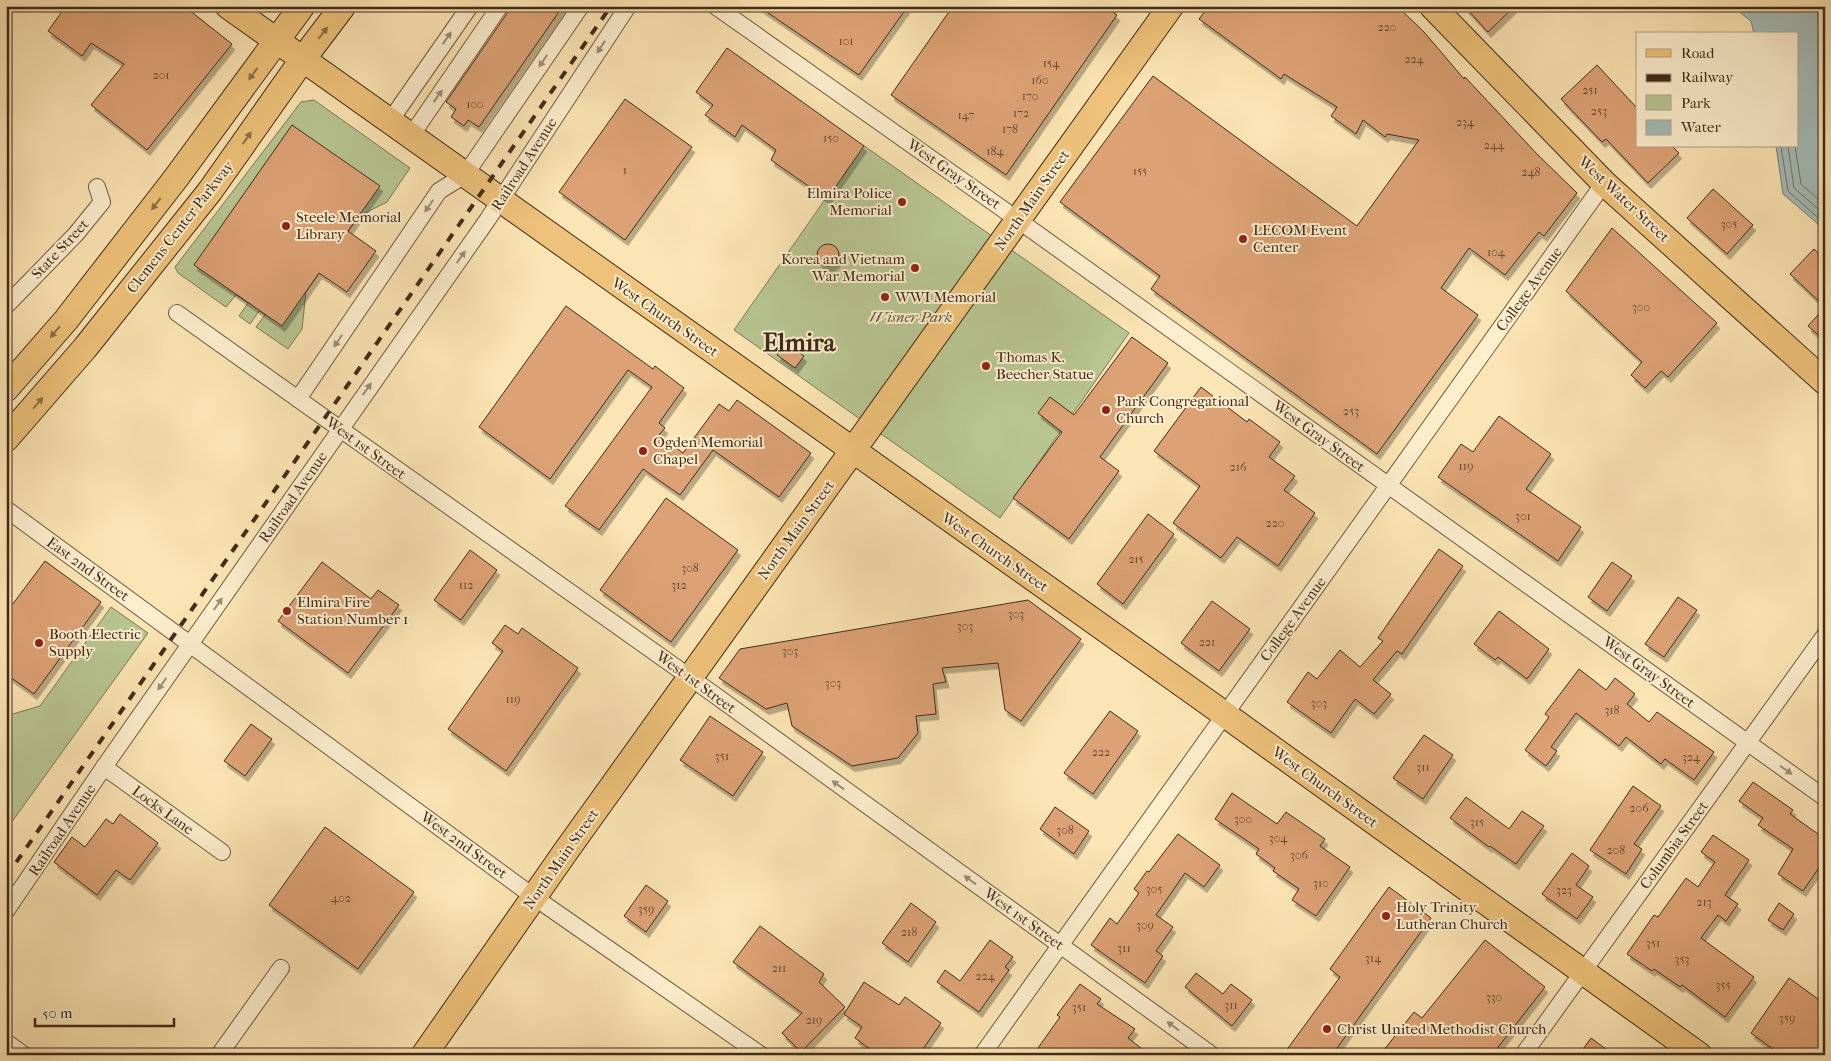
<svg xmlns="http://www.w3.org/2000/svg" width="1831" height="1061" viewBox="0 0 1831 1061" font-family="'IM FELL French Canon',serif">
<defs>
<filter id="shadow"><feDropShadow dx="3" dy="5.5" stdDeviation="0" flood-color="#0004"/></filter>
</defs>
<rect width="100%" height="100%" fill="#fce5b4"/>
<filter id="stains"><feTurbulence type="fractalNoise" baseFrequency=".004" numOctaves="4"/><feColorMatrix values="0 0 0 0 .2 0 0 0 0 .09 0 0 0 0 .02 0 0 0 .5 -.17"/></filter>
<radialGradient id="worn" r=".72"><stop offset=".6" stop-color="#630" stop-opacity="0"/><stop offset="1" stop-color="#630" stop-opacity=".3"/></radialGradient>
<g fill="#b8c692" stroke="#7c7856">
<path d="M314 100 410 168 387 202 359 216 306 292 302 329 288 349 256 327 265 315 259 311 250 324 239 316 248 303 236 295 226 307 178 273 175 267 301 102Z"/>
<path d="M863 145 1129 333 1000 518 734 330Z"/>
<path d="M111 607 148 633 6 830V716L40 706Z"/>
</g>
<path fill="#a4bcb8" stroke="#7c8279" d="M1732 6H1825V230L1783 194 1776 146H1797V34H1754L1751 21Z"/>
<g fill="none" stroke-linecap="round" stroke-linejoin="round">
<g stroke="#727469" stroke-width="1">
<path d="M1781 146 1788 191 1825 224"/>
<path d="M1788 146 1794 188 1825 215"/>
<path d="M1795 146 1801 184 1825 205"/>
</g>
</g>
<g fill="#dca275" stroke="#412b1a" filter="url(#shadow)">
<path d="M66 6H184L232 44 147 150 91 105 124 64 91 43 82 56 48 31Z"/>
<path d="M510 6H563L479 127 468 120 464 126 451 117 456 109 446 102 508 12Z"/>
<path d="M758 6H908L859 75Z"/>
<path d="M953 6H1104L1117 15 1006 175 891 95Z"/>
<path d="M1209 6H1397L1424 32 1464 79 1465 77 1536 153 1577 193 1544 236 1539 232 1505 275 1469 248 1441 288 1478 315 1377 454 1151 289 1160 276 1060 202 1153 76 1357 226 1419 140 1387 134 1385 137 1363 120 1356 134 1331 116 1337 107 1284 74 1281 79 1199 19Z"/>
<path d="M1464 6H1515L1488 32Z"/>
<path d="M727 48 864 146 827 199 771 160 776 150 742 125 735 137 705 115 713 105 696 92Z"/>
<path d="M1597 65 1637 108V146H1672L1679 153 1648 183 1606 139 1602 142 1561 99Z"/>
<path d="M625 99 692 147 625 240 559 192Z"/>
<path d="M292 125 380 186 348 231 376 251 347 292 319 273 282 326 194 265Z"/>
<path d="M1713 189 1753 225 1727 254 1687 218Z"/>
<path d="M1612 228 1717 323 1668 377 1661 371 1645 388 1631 375 1642 362 1566 291Z"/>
<circle cx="828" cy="255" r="11"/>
<path d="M1814 249 1825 259V307L1790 274Z"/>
<path d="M566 306 653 369 655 366 684 388 659 423 665 428 659 435 683 453 719 404 729 411 737 400 811 453 779 497 713 450 680 495 643 469 599 530 565 506 652 387 628 370 550 479 479 427Z"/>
<path d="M1825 307V341L1808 326Z"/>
<path d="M1132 337 1168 363 1100 457 1119 471 1069 539 1013 498 1062 432 1038 413 1050 397 1074 415Z"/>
<path d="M786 343 804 356 795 368 777 355Z"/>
<path d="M1201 387 1247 422 1249 419 1280 442 1269 457 1295 476 1284 490 1315 513 1278 566 1237 537 1221 558 1173 523 1200 486 1154 451Z"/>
<path d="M1499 416 1551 454 1526 489 1581 527 1558 561 1438 477 1461 444 1473 452Z"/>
<path d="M666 498 738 550 671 642 600 590Z"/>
<path d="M1148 514 1174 534 1123 604 1097 584Z"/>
<path d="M1439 549 1463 566 1402 654 1397 651 1373 680 1391 694 1374 714 1355 699 1331 733 1287 702 1308 672 1317 679 1340 650 1360 667 1383 641 1378 638Z"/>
<path d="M470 550 497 570 461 620 434 600Z"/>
<path d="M45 561 101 602 34 694 6 674V613Z"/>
<path d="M322 562 371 599 378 590 399 605 348 673 278 621Z"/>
<path d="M1612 562 1632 576 1607 611 1588 597Z"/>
<path d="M1678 597 1697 610 1664 657 1645 644Z"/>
<path d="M1028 600 1081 639 1021 721 1005 710 998 663 942 668 946 682 933 684 936 714 916 716 918 733 898 758 852 766 792 726 787 703 766 709 719 678 740 649Z"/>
<path d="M1212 601 1250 629 1219 671 1181 643Z"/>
<path d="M1499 611 1549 649 1527 679 1498 657 1495 660 1474 644Z"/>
<path d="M505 625 518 634 522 628 578 668 506 771 448 729 503 651 492 643Z"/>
<path d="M1579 669 1606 690 1615 678 1635 694 1627 704 1649 722 1657 712 1714 752 1694 780 1665 759 1661 764 1626 737 1619 746 1576 713 1551 747 1557 751 1546 766 1525 750 1549 717 1545 714Z"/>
<path d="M1110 711 1138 731 1093 794 1064 773Z"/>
<path d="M710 716 763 752 733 796 680 760Z"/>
<path d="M251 724 272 739 245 776 224 761Z"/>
<path d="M1424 735 1453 755 1423 799 1393 778Z"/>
<path d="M1753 782 1793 810 1790 814 1825 839V859L1803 891 1778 874 1793 849 1758 825 1763 818 1739 801Z"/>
<path d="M1633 786 1661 806 1634 844 1642 849 1626 874 1590 850Z"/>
<path d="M1232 793 1277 824 1286 812 1325 839 1320 846 1350 867 1316 916 1292 900 1299 889 1273 871 1275 868 1256 854 1259 849 1215 819Z"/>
<path d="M1466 797 1509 829 1522 811 1544 826 1516 864 1490 846 1489 847 1450 818Z"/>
<path d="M1055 807 1089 831 1074 854 1040 829Z"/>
<path d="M120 814 158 843 130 880 116 870 97 895 54 862 72 837 85 847 106 819 113 824Z"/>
<path d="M325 827 414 892 358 969 269 905Z"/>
<path d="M1178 834 1220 865 1204 887 1185 873 1156 915 1173 927 1156 951 1163 956 1145 983 1091 945 1110 918 1117 924 1139 893 1134 889 1147 871 1149 872Z"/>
<path d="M1713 835 1749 860 1725 895 1738 904 1726 921 1718 915 1701 938 1754 977 1725 1017 1682 985 1680 987 1654 969 1652 971 1627 954 1654 915 1658 917 1686 878 1698 887 1715 862 1701 852Z"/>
<path d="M1572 853 1589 866 1576 885 1593 897 1577 919 1542 894Z"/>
<path d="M646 885 668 901 646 932 624 916Z"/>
<path d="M1389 887 1431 918 1332 1055H1283L1340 977 1330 969Z"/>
<path d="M911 903 936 922 908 962 882 943Z"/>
<path d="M1779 903 1794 914 1783 930 1768 920Z"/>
<path d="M760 926 824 974 819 982 845 1007 801 1052 782 1033 802 1013 733 962Z"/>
<path d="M990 940 1013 957 1005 967 1009 970 979 1012 937 982 945 970 960 981Z"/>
<path d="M1485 940 1545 987 1492 1055H1380L1414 1012 1422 1018Z"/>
<path d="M1196 973 1223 994 1231 984 1252 1000 1232 1026 1185 987Z"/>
<path d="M1789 978 1825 1004V1055H1781L1751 1033Z"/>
<path d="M864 982 899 1005 905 997 941 1023 919 1055H878L855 1038 862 1027 844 1014Z"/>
<path d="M1080 984 1101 999 1097 1004 1135 1029 1128 1038 1150 1055H1033L1060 1017 1057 1015Z"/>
<path d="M1591 1038 1614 1055H1579Z"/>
</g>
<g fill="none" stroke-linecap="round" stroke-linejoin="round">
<g stroke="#705a40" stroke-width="18">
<g id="street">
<path d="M715 6 997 205 1825 798"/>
<path d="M390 121 470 6"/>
<path d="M411 136 500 6"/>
<path d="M6 306 76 234 102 202 97 187"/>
<path d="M177 313 712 693 1212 1055"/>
<path d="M298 399 439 191 465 175 581 6"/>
<path d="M6 509 534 897 761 1055"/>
<path d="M104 767 222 852"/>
<path d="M6 911 104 767 488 219 628 6"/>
<path d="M6 1042 24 1055"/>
<path d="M219 1055 281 968"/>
<path d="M982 1055 1604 183"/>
<path d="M1523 1055 1825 635"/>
</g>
</g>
<g stroke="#412b1a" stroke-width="27">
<g id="primary">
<path d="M228 6 1206 701 1699 1055"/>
<path d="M1432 6 1604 183 1825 382"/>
<path d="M6 389 66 320 176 178 302 6"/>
<path d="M6 439 85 348 210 191 303 59 343 6"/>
<path d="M424 1055 566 851 1171 6"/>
</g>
</g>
<use href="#street" stroke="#fdeece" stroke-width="16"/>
<use href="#primary" stroke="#eec27a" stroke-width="25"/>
<path stroke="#412b1a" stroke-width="4" stroke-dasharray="9 9" stroke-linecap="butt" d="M6 877 611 6"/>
</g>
<defs><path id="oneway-solid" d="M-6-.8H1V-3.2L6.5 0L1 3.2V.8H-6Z" transform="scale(1.25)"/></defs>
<g fill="#8f6f45">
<use href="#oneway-solid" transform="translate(323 33) rotate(-52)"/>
<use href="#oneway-solid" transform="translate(253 74) rotate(126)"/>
<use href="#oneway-solid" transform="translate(247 138) rotate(-55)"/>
<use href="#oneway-solid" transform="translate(156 204) rotate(128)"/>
<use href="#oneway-solid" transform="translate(55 332) rotate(131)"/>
<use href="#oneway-solid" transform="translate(38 403) rotate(-49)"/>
</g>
<g fill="#9f8c74">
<use href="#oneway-solid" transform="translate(447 38) rotate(-55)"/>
<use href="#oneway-solid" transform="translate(601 47) rotate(123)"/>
<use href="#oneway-solid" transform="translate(543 61) rotate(124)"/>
<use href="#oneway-solid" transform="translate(438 96) rotate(-55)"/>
<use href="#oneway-solid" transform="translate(429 206) rotate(124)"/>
<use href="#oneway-solid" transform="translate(461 257) rotate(-55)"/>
<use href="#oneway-solid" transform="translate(338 341) rotate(124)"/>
<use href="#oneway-solid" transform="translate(367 389) rotate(-55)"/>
<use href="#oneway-solid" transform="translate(218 604) rotate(-55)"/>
<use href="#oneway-solid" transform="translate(162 684) rotate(125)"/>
<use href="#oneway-solid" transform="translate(1786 770) rotate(35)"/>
<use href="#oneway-solid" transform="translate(838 785) rotate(-144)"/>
<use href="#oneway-solid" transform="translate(970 880) rotate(-144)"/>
<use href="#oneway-solid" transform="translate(1173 1026) rotate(-144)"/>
</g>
<g fill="#8f2418" stroke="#fdeece" stroke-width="2">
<circle cx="902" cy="202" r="5"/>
<circle cx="286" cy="226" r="5"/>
<circle cx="1243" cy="239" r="5"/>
<circle cx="915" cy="268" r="5"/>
<circle cx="885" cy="297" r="5"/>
<circle cx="986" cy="366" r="5"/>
<circle cx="1106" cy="410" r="5"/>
<circle cx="643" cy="451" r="5"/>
<circle cx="287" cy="611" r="5"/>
<circle cx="39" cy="643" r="5"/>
<circle cx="1386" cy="916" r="5"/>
<circle cx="1327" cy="1029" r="5"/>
</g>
<g text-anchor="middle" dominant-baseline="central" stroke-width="4" stroke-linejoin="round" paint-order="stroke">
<g font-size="12" fill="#684931">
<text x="1387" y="27">220</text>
<text x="846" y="41">101</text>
<text x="1414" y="59">224</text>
<text x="1051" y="63">154</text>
<text x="161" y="75">201</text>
<text x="1040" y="80">160</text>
<text x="1590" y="90">251</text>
<text x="1030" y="96">170</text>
<text x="475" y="104">100</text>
<text x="1599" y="111">253</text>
<text x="1021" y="113">172</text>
<text x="966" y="115">147</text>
<text x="1465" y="122">234</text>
<text x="1010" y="129">178</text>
<text x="831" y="138">150</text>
<text x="1494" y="145">244</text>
<text x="995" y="151">184</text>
<text x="625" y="170">1</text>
<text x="1140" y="171">155</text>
<text x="1531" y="172">248</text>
<text x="1729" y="224">305</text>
<text x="1496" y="252">104</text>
<text x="1641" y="307">300</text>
<text x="1351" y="411">253</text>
<text x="1466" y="466">119</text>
<text x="1238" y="467">216</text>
<text x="1523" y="516">301</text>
<text x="1275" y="523">220</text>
<text x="1136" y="559">215</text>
<text x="690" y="568">308</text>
<text x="466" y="585">112</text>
<text x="679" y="585">312</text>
<text x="1016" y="614">303</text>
<text x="965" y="626">303</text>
<text x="1207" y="642">221</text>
<text x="790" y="651">303</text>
<text x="833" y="683">303</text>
<text x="513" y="699">119</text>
<text x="1319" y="703">303</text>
<text x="1612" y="710">318</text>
<text x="1101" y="752">222</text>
<text x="722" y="756">351</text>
<text x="1691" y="757">324</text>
<text x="1423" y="767">311</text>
<text x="1639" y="808">206</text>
<text x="1243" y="819">300</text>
<text x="1477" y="822">315</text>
<text x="1065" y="830">308</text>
<text x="1278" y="838">304</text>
<text x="1616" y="850">208</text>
<text x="1299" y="855">306</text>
<text x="1321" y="883">310</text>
<text x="1154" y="889">305</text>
<text x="1564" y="890">323</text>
<text x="341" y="898">402</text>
<text x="1704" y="902">213</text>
<text x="646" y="909">359</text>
<text x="1145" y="925">309</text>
<text x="909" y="932">218</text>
<text x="1653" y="943">351</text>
<text x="1124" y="948">311</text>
<text x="1373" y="958">314</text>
<text x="1682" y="959">353</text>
<text x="779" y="968">211</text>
<text x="985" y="976">224</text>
<text x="1723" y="985">355</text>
<text x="1494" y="997">330</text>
<text x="1231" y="1005">311</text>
<text x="1079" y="1007">351</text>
<text x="1787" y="1018">359</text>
<text x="814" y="1020">219</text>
</g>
<g font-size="15" fill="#412b1a" stroke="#fdeece">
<text transform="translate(524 164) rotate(-57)">Railroad Avenue</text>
<text transform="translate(954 174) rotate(35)">West Gray Street</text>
<text transform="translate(1624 199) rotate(43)">West Water Street</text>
<text transform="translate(1032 200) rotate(-55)">North Main Street</text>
<text transform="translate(180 227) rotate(-52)">Clemens Center Parkway</text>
<text transform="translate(60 249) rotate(-47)">State Street</text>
<text transform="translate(1529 289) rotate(-54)">College Avenue</text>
<text transform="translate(665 317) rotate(35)">West Church Street</text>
<text transform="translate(1319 436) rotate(36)">West Gray Street</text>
<text transform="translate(366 448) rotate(36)">West 1st Street</text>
<text transform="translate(293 497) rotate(-55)">Railroad Avenue</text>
<text transform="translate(796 530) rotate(-54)">North Main Street</text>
<text transform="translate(995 552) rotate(35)">West Church Street</text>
<text transform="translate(88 569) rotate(36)">East 2nd Street</text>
<text transform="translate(1293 619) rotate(-54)">College Avenue</text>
<text transform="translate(1649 672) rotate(36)">West Gray Street</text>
<text transform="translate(696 682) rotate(36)">West 1st Street</text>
<text transform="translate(1325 787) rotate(36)">West Church Street</text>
<text transform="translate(163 810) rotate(36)">Locks Lane</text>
<text transform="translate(62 830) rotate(-56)">Railroad Avenue</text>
<text transform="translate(464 845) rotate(36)">West 2nd Street</text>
<text transform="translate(1674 845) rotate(-54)">Columbia Street</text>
<text transform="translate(561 859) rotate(-55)">North Main Street</text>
<text transform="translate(1024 919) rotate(36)">West 1st Street</text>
</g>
<g font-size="15" fill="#412b1a" stroke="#fdeece" text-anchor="start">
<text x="892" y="193" text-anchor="end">Elmira Police<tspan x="892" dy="17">Memorial</tspan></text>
<text x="296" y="217">Steele Memorial<tspan x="296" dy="17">Library</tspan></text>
<text x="1253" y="230">LECOM Event<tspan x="1253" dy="17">Center</tspan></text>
<text x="905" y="259" text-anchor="end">Korea and Vietnam<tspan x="905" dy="17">War Memorial</tspan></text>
<text x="895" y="297">WWI Memorial</text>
<text x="996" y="357">Thomas K.<tspan x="996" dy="17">Beecher Statue</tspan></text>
<text x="1116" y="401">Park Congregational<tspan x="1116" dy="17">Church</tspan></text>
<text x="653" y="442">Ogden Memorial<tspan x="653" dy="17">Chapel</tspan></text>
<text x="297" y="602">Elmira Fire<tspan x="297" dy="17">Station Number 1</tspan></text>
<text x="49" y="634">Booth Electric<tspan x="49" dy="17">Supply</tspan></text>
<text x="1396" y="907">Holy Trinity<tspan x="1396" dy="17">Lutheran Church</tspan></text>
<text x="1337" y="1029">Christ United Methodist Church</text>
</g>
<g font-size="15" font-style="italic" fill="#5f5238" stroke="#fdeece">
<text x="911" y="317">Wisner Park</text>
</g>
<g font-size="25" font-weight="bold" fill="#412b1a" stroke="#fdeece">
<text x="799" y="342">Elmira</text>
</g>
</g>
<rect width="1831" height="1061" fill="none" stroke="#fce5b4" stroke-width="25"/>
<rect x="8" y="8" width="1816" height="1046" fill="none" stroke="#412b1a" stroke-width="2.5"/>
<rect x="12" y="12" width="1806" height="1036" fill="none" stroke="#412b1a"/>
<rect x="1636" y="32" width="162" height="115" fill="#fdeece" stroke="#b2a086"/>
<rect x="1646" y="49" width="25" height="8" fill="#eec27a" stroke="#b2a086"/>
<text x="1681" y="58" font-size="15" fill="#412b1a">Road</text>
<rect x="1646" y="74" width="25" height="8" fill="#412b1a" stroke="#b2a086"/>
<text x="1681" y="82" font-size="15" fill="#412b1a">Railway</text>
<rect x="1646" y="95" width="25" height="15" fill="#b8c692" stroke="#b2a086"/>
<text x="1681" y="108" font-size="15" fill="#412b1a">Park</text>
<rect x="1646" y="120" width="25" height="15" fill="#a4bcb8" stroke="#b2a086"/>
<text x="1681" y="132" font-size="15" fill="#412b1a">Water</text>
<path d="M35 1018v8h139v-8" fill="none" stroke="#412b1a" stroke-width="2.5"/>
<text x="42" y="1018" font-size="15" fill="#412b1a" stroke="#fdeece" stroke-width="4" paint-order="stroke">50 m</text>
<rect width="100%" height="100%" filter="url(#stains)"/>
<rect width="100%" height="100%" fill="url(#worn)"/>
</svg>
